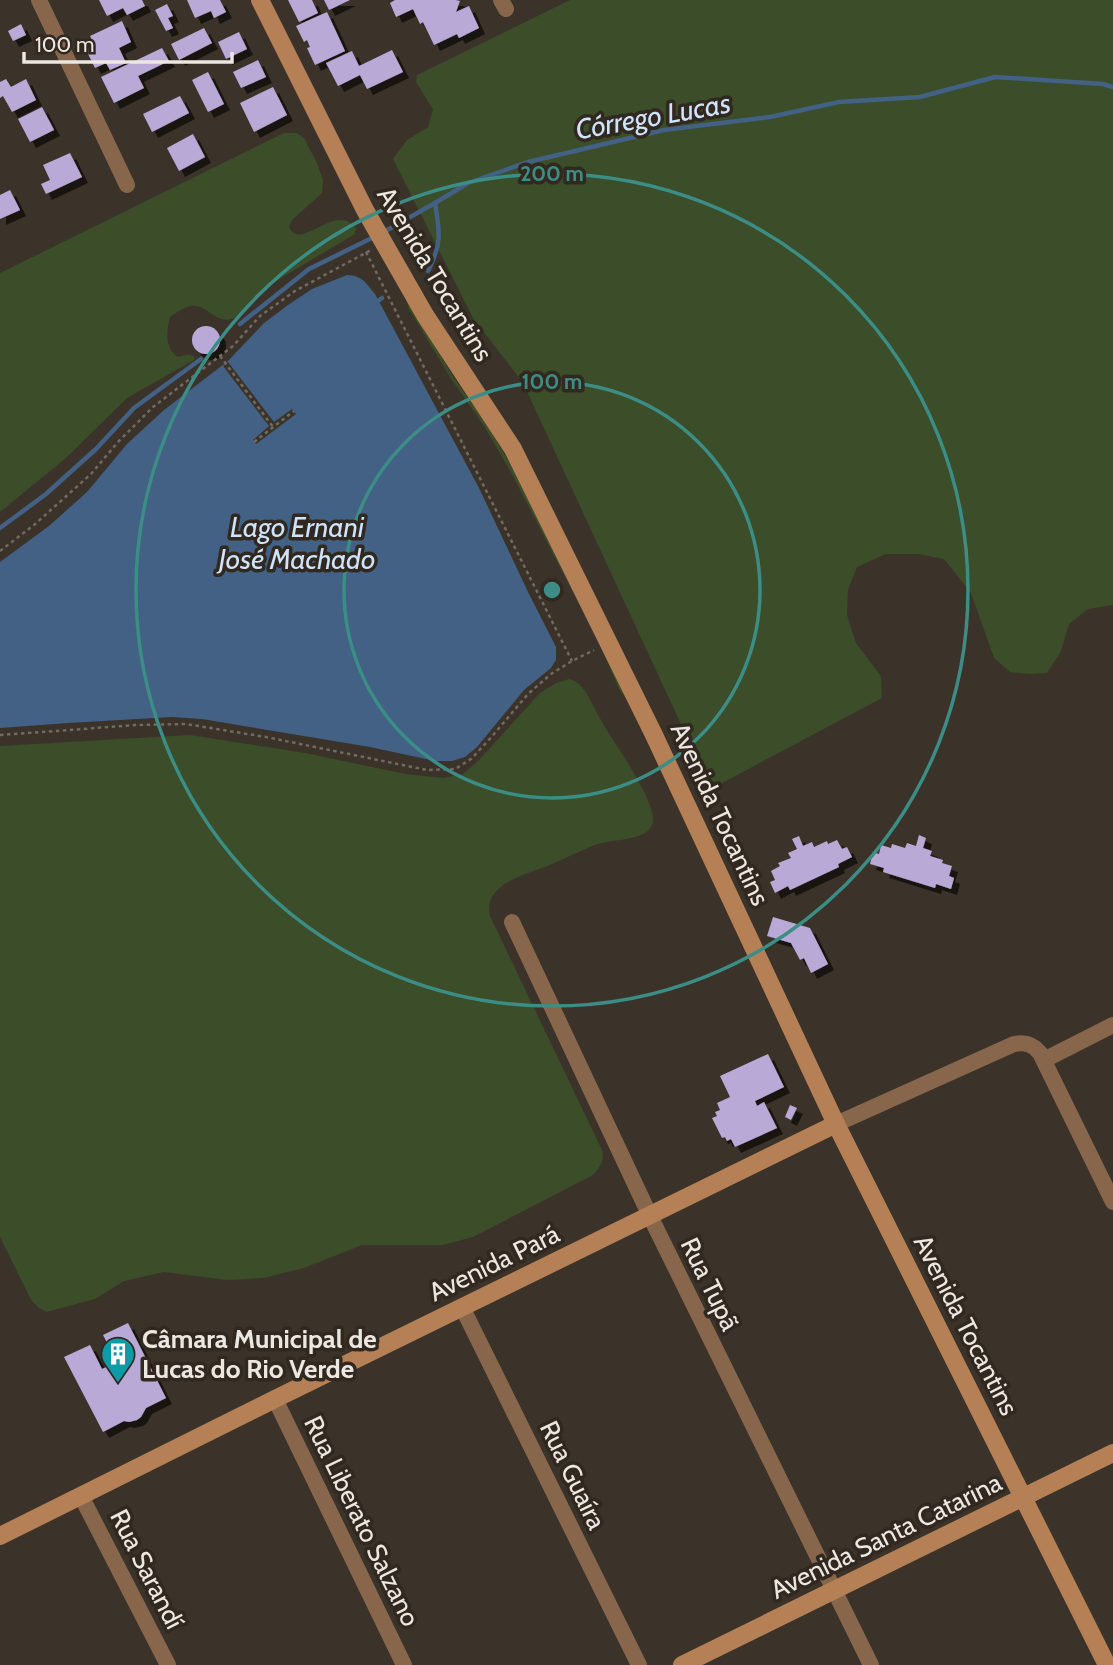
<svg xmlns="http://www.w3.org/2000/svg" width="1113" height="1665" viewBox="0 0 1113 1665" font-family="Cabin,sans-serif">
<defs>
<filter id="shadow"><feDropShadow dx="6" dy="6" stdDeviation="0" flood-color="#0009"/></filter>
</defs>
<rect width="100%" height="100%" fill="#3b3329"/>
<g fill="#3b4d29">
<path d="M570 0H1113V605L1088 609 1069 624 1061 651 1047 673 1029 674 1010 672 994 658 971 593 944 559 918 554H886L857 567 848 590 847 615 856 643 881 676 882 698 711 789 523 383 473 318 393 159 407 140 428 127 433 109 416 82 417 75Z"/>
<path d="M284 133H297L304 138 317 163 323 180 322 193 292 220 289 227C300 251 332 207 352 224 357 228 356 228 355 234L266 287 234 318C216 326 208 304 191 306 184 307 176 313 170 317 166 331 165 349 178 357 185 355 189 353 195 357L194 360 127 398 66 458 0 512V273Z"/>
<path d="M404 293 452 375 487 425 515 472 631 705 619 689 602 649 512 474 484 426 450 377 409 309Z"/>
<path d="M569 679C586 683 592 706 601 720 613 742 653 796 653 819 653 825 650 830 645 833 634 840 612 840 598 844 583 849 569 857 554 863 532 874 482 881 490 916L602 1150C605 1160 600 1168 593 1175L473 1237 443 1245H362L304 1268 263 1278 227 1280 164 1272 124 1281 95 1299 46 1312 39 1308 31 1300 0 1237V746L190 735 305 753 406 774 443 778 463 774 478 761 540 693 556 683Z"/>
</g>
<path fill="#426185" d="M347 275C363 276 365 282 375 294L479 488 529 594 556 647V660L551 668 524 690 477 747 465 757 452 761H435L370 747 202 719 172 717 68 723 0 728V562L49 526 87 492 127 444 164 410 228 361 264 323 288 305 312 289Z"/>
<path fill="#3b3329" d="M228 362 274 422 292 409 296 414 256 444 253 440 269 426 223 366Z"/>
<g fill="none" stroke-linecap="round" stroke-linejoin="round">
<g stroke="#426185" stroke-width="4.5">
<path d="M382 233 435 203 468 183 528 162 664 130 770 117 839 102 920 97 995 77 1103 84 1113 87"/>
<path d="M428 271C442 244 440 232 435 203"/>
<path d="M378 301 382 298"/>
<path d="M240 324 309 269 374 237"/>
<path d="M0 528 46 494 96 449 134 408 201 359"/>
</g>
</g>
<g fill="#b9a9d7" filter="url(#shadow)">
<path d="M99 0H142L145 6 127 15 123 8 107 16Z"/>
<path d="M187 0H220L226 12 214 18 211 11 195 18Z"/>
<path d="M288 0H312L318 13 299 22Z"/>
<path d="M324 0H350L329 10Z"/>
<path d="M395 0H456L460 1 456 12 469 6 479 28 459 38 457 34 434 45 423 22 420 24 413 9 396 17 390 3Z"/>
<path d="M167 4 173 16 168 18 173 28 166 31 155 10Z"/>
<path d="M327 12 345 51 315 65 307 48 310 47 307 40 304 42 296 26Z"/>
<path d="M122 21 131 42 119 48 126 63 110 70 106 63 95 68 86 50 95 46 90 36Z"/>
<path d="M21 24 26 35 13 41 8 31Z"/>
<path d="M204 28 212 43 179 60 171 44Z"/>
<path d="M239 32 247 49 226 59 218 42Z"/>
<path d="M162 48 169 61 138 76 144 88 114 103 101 77Z"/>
<path d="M392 50 403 72 367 89 360 75 338 86 326 63 352 51 359 66Z"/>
<path d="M258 60 266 77 241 88 233 72Z"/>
<path d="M208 72 224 104 208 112 192 80Z"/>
<path d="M6 79 11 87 26 79 36 100 12 112 3 96 0 98V82Z"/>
<path d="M273 87 287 115 254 132 240 103Z"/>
<path d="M180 96 189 113 152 132 143 114Z"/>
<path d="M42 107 54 130 30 142 18 119Z"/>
<path d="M193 134 205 157 179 171 167 148Z"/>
<path d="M70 153 82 177 46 194 41 184 50 180 43 165Z"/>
<path d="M10 190 20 210 0 219V195Z"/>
<circle cx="206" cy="340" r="14"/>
<path d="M919 835 926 838 923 848 932 851 930 856 943 860 942 863 952 866 949 876 954 878 951 889 936 884 935 888 883 872 884 868 870 864 873 852 879 854 881 845 891 848 892 844 905 848 907 843 916 846Z"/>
<path d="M799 836 803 846 812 842 814 847 827 841 828 844 837 840 842 849 847 847 852 857 838 864 839 867 790 890 788 886 775 893 770 882 775 880 771 871 780 866 778 863 791 858 788 853 797 849 792 839Z"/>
<path d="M773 917 810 928 828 964 811 973 804 958 800 960 791 943 767 936Z"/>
<path d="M768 1054 784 1087 755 1101 757 1106 764 1102 777 1128 735 1147 731 1139 727 1141 725 1137 722 1138 712 1118 717 1116 715 1112 720 1110 717 1103 730 1097 720 1076Z"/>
<path d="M790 1105 797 1108 791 1120 785 1117Z"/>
<path d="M128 1323 166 1398 146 1408 141 1417 137 1420 129 1422 124 1421 103 1432 64 1357 90 1345 102 1369 117 1362 103 1335Z"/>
</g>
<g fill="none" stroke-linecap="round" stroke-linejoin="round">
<g stroke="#716a61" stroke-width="2.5" stroke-dasharray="3.5 3.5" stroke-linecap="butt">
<path d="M366 252 572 661"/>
<path d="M220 356 273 427"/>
<path d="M254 442 294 411"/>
<path d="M0 551 34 525 91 474 118 442 153 407 233 346 260 316 295 291 371 250"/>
<path d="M0 735 137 725 186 724 266 737 427 770 455 769 471 759 488 741 528 694 551 674 572 661 594 650"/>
</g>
<g stroke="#88664c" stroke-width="16">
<path d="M39 0 127 185"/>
<path d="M501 0 506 9"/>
<path d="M512 922 650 1216 871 1665"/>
<path d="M1044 1060 1113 1025"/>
<path d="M836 1124 1014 1044C1025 1042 1033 1044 1040 1053L1113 1202"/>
<path d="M462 1307 639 1665"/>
<path d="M275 1399 404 1665"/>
<path d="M81 1496 168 1665"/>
</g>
<g stroke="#b68056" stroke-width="18">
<path d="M260 0 365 210 425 315 513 449 654 735 836 1124 1107 1665"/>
<path d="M0 1536 275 1399 836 1124"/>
<path d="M682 1665 1113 1453"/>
</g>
</g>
<g fill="none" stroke="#3b8d85" stroke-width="3.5">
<circle cx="552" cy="590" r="208"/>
<circle cx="552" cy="590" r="416"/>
</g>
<defs>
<g id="building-pin" transform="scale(1.75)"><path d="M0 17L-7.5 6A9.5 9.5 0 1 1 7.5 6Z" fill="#0f9aa8" stroke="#312920"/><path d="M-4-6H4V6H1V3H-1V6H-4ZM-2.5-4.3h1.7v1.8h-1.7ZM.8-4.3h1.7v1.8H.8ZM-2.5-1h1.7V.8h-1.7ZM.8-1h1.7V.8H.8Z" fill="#fff"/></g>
</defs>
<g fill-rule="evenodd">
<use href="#building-pin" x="118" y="1354"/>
</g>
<g text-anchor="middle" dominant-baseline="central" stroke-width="7" stroke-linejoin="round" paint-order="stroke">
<g font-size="26" fill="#ece7e1" stroke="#312920">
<text transform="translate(435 274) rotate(59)">Avenida Tocantins</text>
<text transform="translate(720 814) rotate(65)">Avenida Tocantins</text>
<text transform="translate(494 1263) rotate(-26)">Avenida Pará</text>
<text transform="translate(710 1284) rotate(64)">Rua Tupã</text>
<text transform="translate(966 1325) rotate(63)">Avenida Tocantins</text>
<text transform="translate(573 1475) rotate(64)">Rua Guaíra</text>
<text transform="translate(362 1521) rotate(64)">Rua Liberato Salzano</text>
<text transform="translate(886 1536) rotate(-26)">Avenida Santa Catarina</text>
<text transform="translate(147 1569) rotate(63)">Rua Sarandí</text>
</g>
<g font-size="26" font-weight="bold" fill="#ece7e1" stroke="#312920" text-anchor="start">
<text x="142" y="1339">Câmara Municipal de<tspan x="142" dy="30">Lucas do Rio Verde</tspan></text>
</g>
<g font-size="28" font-style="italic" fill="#cfe3fb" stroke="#312920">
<text transform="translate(653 116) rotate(-10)">Córrego Lucas</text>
<text x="297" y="527">Lago Ernani<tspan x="297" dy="32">José Machado</tspan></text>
</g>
</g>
<circle cx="552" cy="590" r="10" fill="#3b8d85" stroke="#312920" stroke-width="3.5"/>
<g font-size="21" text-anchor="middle" font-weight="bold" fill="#3b8d85" stroke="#312920" stroke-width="7" stroke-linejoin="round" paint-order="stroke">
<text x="552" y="181">200 m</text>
<text x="552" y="389">100 m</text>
</g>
<path d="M24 52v10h208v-10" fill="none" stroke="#ece7e1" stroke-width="3.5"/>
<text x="35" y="52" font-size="21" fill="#ece7e1" stroke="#312920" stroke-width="5" paint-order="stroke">100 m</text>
</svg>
